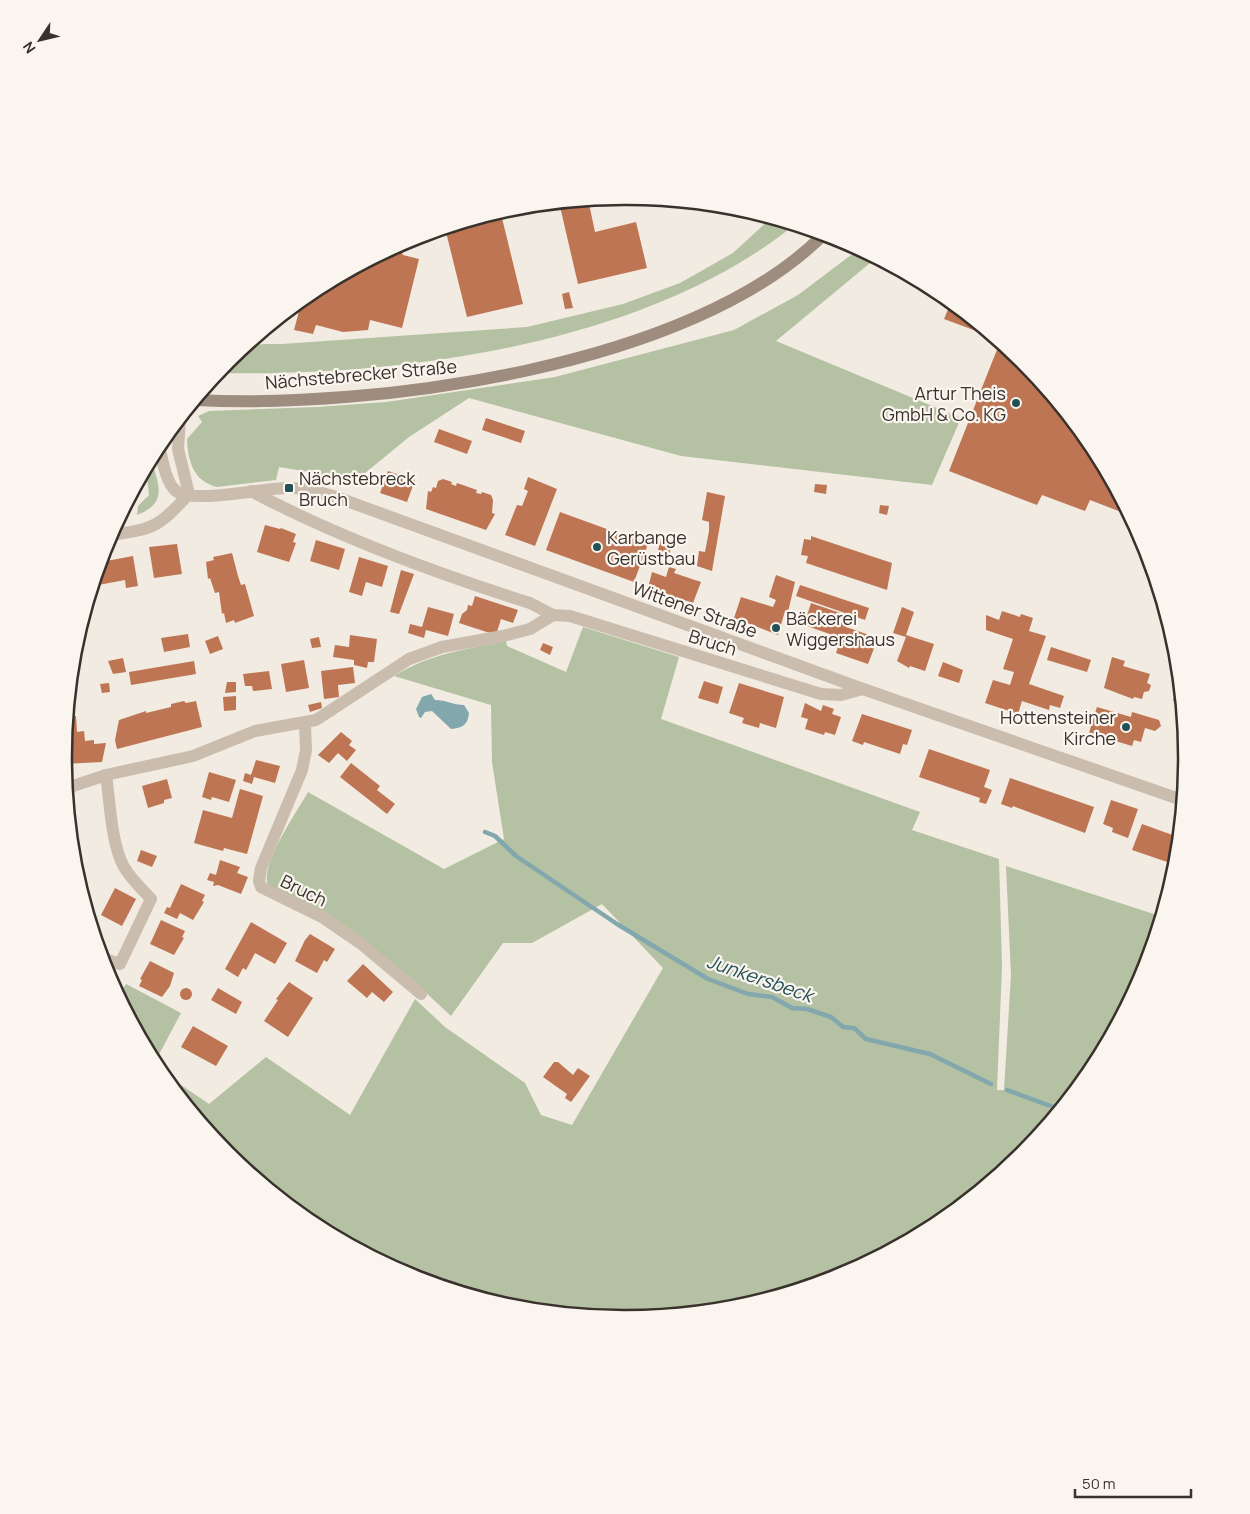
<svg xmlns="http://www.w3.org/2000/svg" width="1250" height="1514" viewBox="0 0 1250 1514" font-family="Manrope,sans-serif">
<rect width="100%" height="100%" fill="#f2ebe1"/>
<g fill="#b4c1a2">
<path d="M771 218 794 225C648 344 401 377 218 373 242 343 245 344 282 344L527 327 623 304 680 283 733 253Z"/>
<path d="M859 249 876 258 776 341 961 418 932 485 681 456 469 398 409 437 353 483 315 473 279 467 276 480 217 487C193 481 188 461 187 439L202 422 198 416 209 411 318 407 386 402 555 377 734 330 798 295Z"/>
<path d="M151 459C159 485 168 503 137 515L138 506 149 495 146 469Z"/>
<path d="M583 627 679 657 661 719 920 812 912 830 999 859 1002 966 997 1090H1004L1011 975 1006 866 1160 916 1143 972 1092 1069 1022 1154 937 1224 885 1251 840 1276 734 1308 625 1318 515 1307 410 1275 313 1223 228 1154 159 1070 209 1104 266 1057 350 1115 415 999 445 1027 525 1083 541 1115 572 1125 663 968 602 904 532 943H503L451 1016 423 990 268 885C259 866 298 810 308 792L444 869 504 839 492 762 491 705 394 676C432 653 464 650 506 641L507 646 566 672Z"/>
<path d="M126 984 181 1013 155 1062 119 995Z"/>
</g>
<path fill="#82a8ae" d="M431 694 435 700C446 700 453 705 464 705L469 713C468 725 462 728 451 729L432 711 425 712 421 718 419 717 416 709 422 697Z"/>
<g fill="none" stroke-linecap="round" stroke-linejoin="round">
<g stroke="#82a8ae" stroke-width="4.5">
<path d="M485 832 495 836 516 856 617 924 708 979 748 994 772 997 792 1008 807 1009 831 1017 843 1027 854 1028 866 1039 930 1054 991 1084"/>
<path d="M1007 1090 1059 1109"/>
</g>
</g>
<g fill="#be7553">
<path d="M588 199 595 232 636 222 647 268 578 284 559 202Z"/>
<path d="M501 214 523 304 467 317 445 228Z"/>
<path d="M401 250 403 255 419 259 402 328 370 320 368 330 343 332 316 325 313 334 294 330 302 300 313 290 387 251Z"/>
<path d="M569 292 573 308 565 309 562 294Z"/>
<path d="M951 302 995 338 944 319Z"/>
<path d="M1000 342 1022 360 1092 445 1129 515 1090 500 1085 511 1042 495 1037 505 949 471Z"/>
<path d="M486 418 525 431 521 443 482 430Z"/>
<path d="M439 429 472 441 467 454 434 442Z"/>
<path d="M388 471 415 480 407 502 380 493Z"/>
<path d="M528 477 557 489 535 546 505 535 517 505 522 506 528 491 524 489Z"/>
<path d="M443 479 452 482 451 484 456 486 457 483 477 490 476 493 481 494 482 492 491 495 493 500 492 513 495 514 486 530 426 509 428 491 431 492 433 487 436 488 438 481Z"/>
<path d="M815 484 827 485 826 494 814 492Z"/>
<path d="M707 492 725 496 712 571 697 566 699 551 705 552 709 531V522L702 520Z"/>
<path d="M880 505 889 506 887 515 879 513Z"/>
<path d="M560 512 648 544 634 582 546 550Z"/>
<path d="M265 525 280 529 281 528 296 534 293 542 296 543 289 562 257 552Z"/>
<path d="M811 536 892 563 887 590 806 563 808 556 801 555 804 539 811 540Z"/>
<path d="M316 540 345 549 339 570 310 561Z"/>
<path d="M661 540 673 544 669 554 658 550Z"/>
<path d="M177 544 182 574 154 578 149 547Z"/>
<path d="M232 553 238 576 241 585 245 584 254 616 235 623 234 620 226 623 224 613 222 614 219 592 215 593 210 578 208 579 206 562 214 560 213 557Z"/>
<path d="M133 556 138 586 126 588 125 580 93 586 101 562Z"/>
<path d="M359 557 388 566 382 587 366 582 362 596 349 592Z"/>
<path d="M669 567 676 569 674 573 701 582 693 603 648 588 652 572 666 577Z"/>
<path d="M401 570 414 574 399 614 390 612Z"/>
<path d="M776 575 795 582 788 612 785 611 778 635 734 618 741 597 773 607 776 600 769 597Z"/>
<path d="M800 585 869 608 865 620 796 596Z"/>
<path d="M475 596 518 610 513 623 501 619 496 635 459 623 462 614 467 610 468 605 472 606Z"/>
<path d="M811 603 849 616 846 627 878 638 868 664 836 653 841 638 804 625Z"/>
<path d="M428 607 454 614 448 636 426 630 424 638 408 633 410 624 422 627Z"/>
<path d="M902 607 914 612 906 635 934 644 925 671 910 666 909 668 897 661 906 637 893 633Z"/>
<path d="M1002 611 1020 617 1021 614 1033 618 1029 631 1046 636 1029 684 1064 696 1060 708 1050 705 1049 710 1022 701 1018 714 985 703 993 680 1010 685 1014 672 1003 669 1013 639 986 630V615L999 620Z"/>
<path d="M188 634 190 647 164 652 161 638Z"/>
<path d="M350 635 377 639 374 662H368L367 668 354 665V660L333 657 335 645 349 647Z"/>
<path d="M218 636 223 649 210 654 205 641Z"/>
<path d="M319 637 321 647 312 648 310 639Z"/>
<path d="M543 643 553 647 550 655 540 650Z"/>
<path d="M1051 647 1091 660 1087 672 1047 660Z"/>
<path d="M1112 657 1125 661 1123 666 1150 674 1147 683 1151 685 1149 691 1144 692 1142 699 1134 697 1133 699 1104 688Z"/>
<path d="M123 658 126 672 113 674 108 661Z"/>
<path d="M304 660 309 688 286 692 281 664Z"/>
<path d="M194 661 196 674 131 685 129 672Z"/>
<path d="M943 662 963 670 959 683 938 676Z"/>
<path d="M353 667 355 683 338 685 339 697 324 699 321 671Z"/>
<path d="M269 671 272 689 253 691 252 686H245L243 674Z"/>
<path d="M704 681 723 687 718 704 698 698Z"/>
<path d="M227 682H236V692L225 693Z"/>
<path d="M1179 682 1181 703 1173 701Z"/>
<path d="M109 683 110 692 102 693 100 684Z"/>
<path d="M739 683 784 697 776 728 760 723 759 728 742 723 744 718 729 713Z"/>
<path d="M236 696V710L224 711 223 697Z"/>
<path d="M184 701 186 703 196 701 202 727 117 749 115 740 119 720 146 711V713L171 707V704Z"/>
<path d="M321 702 322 708 310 712 308 705Z"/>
<path d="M805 703 821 711 823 705 834 709 832 714 841 717 835 735 825 732 824 735 805 729 808 719 801 717Z"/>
<path d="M1097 707 1131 717 1132 712 1159 720 1161 726 1155 731 1145 728 1141 742 1134 740 1132 746 1089 733Z"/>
<path d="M862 714 912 730 907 745 903 744 900 754 864 742 863 745 852 741Z"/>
<path d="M76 716 77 732 84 731 85 741 94 740V744L106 743 102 762 64 764 68 717Z"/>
<path d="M341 732 352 741 349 745 356 750 347 761 338 753 329 763 318 755Z"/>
<path d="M929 749 990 770 984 787 992 790 986 804 979 802 980 798 919 777Z"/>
<path d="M256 760 280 766 275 783 254 777 252 784 243 781 245 773 251 775Z"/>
<path d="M351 763 380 786 377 790 395 804 387 814 340 777Z"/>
<path d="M209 772 236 780 229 802 212 797 211 800 202 797Z"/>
<path d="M1010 778 1094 807 1085 833 1013 806 1012 808 1001 804Z"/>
<path d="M167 779 172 798 164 800V803L148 808 142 786Z"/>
<path d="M240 789 263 796 247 854 224 848 223 851 194 843 203 810 232 818Z"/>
<path d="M1111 800 1138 809 1128 838 1112 832 1113 828 1103 824Z"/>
<path d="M1142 824 1178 837 1176 865 1132 850Z"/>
<path d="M141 850 157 856 152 867 137 861Z"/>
<path d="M220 860 240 867 237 873 248 877 241 894 218 885 213 886 214 882 207 880 210 873 216 875Z"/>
<path d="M181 884 205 895 202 901 204 902 193 920 180 913 177 919 164 913 167 907 170 908Z"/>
<path d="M115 888 136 899 122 926 101 915Z"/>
<path d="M161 920 185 931 182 937 184 938 174 955 150 944Z"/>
<path d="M251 922 287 943 275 964 255 953 246 970 243 968 238 977 225 969Z"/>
<path d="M310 934 335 949 327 962 324 960 317 973 295 961 305 940Z"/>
<path d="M150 961 174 973 170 986 162 997 139 986 142 980 140 979Z"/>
<path d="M363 964 393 992 384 1002 372 992 367 998 347 981Z"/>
<path d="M289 982 313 998 288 1037 264 1021 278 1000 276 999Z"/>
<circle cx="186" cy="994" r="6"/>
<path d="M218 988 242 1002 236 1014 211 1000Z"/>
<path d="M193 1026 228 1046 216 1066 181 1047Z"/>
<path d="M554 1062H558L573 1075 578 1068 590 1076 571 1102 565 1098 567 1094 543 1077Z"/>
</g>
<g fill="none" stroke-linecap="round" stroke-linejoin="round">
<g stroke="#cabdae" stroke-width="12">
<path d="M180 418 178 449 189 494"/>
<path d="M159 444C162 457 165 482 176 491 193 504 264 488 287 488 303 487 318 492 333 496L863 689 1182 800"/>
<path d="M251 491C339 538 435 573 530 603L553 615"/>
<path d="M110 535C155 529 158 527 189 494"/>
<path d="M305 723 306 750 302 770 261 868 259 881 261 887 322 917 360 943 421 994"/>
<path d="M67 788 106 775 193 756 255 731 316 720 409 659 442 647 503 636 530 629 553 615 570 616 821 694 841 695 863 689"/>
<path d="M102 958 120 964 151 899C142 889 131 879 124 867 111 844 110 801 106 775"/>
</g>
<path stroke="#9e8c7f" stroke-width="12" d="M196 400C375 409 693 367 824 234"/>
</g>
<g fill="#235158" stroke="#faf5ee" stroke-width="2">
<circle cx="1016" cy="403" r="5"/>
<rect x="284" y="483" width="10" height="10" rx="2.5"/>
<circle cx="597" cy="547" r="5"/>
<circle cx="776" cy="628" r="5"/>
<circle cx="1126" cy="727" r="5"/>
</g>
<g text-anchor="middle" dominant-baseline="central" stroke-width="4.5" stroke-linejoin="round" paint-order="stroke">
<g font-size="18" fill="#39312c" stroke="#faf5ee">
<text transform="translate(361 374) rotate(-5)">Nächstebrecker Straße</text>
<text transform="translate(695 609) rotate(20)">Wittener Straße</text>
<text transform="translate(713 642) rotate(17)">Bruch</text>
<text transform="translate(304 890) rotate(26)">Bruch</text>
</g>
<g font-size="18" fill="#39312c" stroke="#faf5ee" text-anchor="start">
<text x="1006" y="393" text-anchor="end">Artur Theis<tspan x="1006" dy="21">GmbH &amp; Co. KG</tspan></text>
<text x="299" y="478">Nächstebreck<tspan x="299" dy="21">Bruch</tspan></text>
<text x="607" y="537">Karbange<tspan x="607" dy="21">Gerüstbau</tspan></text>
<text x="786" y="618">Bäckerei<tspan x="786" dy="21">Wiggershaus</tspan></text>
<text x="1116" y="717" text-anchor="end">Hottensteiner<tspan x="1116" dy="21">Kirche</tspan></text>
</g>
<g font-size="19" font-style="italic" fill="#235158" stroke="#faf5ee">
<text transform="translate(760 978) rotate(19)">Junkersbeck</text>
</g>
</g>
<path d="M0 0H1250V1514H0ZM624 205H626A552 552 0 0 1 1178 757V758A552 552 0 0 1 626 1310H624A552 552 0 0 1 72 758V757A552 552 0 0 1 624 205Z" fill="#faf5ee" fill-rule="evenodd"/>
<path fill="none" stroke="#39312c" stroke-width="2.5" d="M624 205H626A552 552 0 0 1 1178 757V758A552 552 0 0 1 626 1310H624A552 552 0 0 1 72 758V757A552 552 0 0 1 624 205Z"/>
<g transform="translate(40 40) rotate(235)" stroke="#faf5ee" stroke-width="4" paint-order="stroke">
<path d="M0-4L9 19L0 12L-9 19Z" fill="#39312c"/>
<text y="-8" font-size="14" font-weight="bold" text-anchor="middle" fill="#39312c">N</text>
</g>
<path d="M1075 1489v8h116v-8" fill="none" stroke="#39312c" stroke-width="2.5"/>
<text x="1082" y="1489" font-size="15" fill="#39312c" stroke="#faf5ee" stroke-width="4" paint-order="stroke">50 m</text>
</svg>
